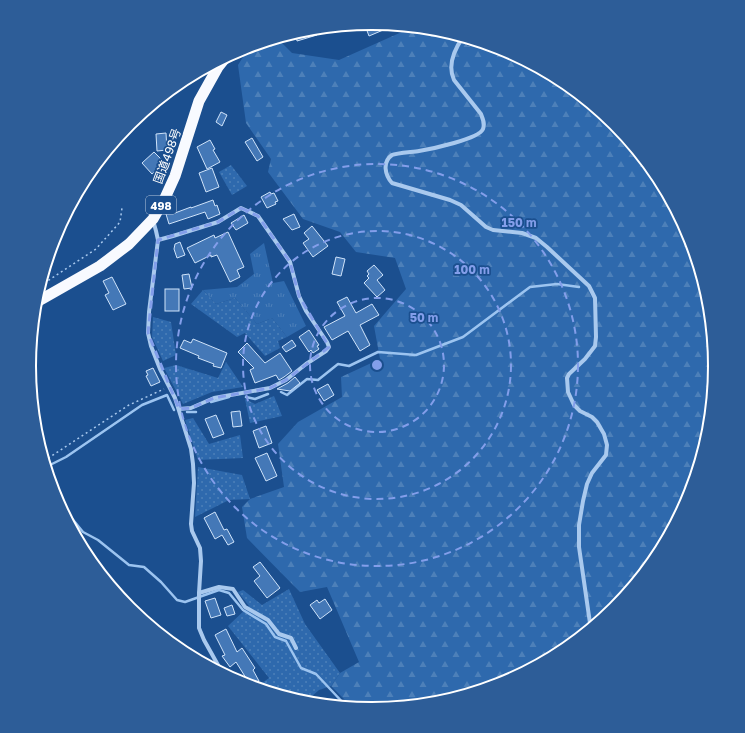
<svg xmlns="http://www.w3.org/2000/svg" width="745" height="733" viewBox="0 0 745 733" font-family="'Golos Text','Noto Sans JP',sans-serif">
<defs>
<pattern id="grass-tufts" width="24" height="20" patternUnits="userSpaceOnUse"><rect width="24" height="20" fill="#2e69ad"/><path d="M3 7l-1-3M5 7V3M7 7l1-3M15 17l-1-3M17 17v-4M19 17l1-3" fill="none" stroke="#4d80b9"/></pattern>
<pattern id="forest-firs" width="22" height="20" patternUnits="userSpaceOnUse"><rect width="22" height="20" fill="#2e69ad"/><path d="M5 1l3.5 6h-7zM16 11l3.5 6h-7z" fill="#4d80b9"/></pattern>
<pattern id="park-dots" width="8" height="8" patternUnits="userSpaceOnUse"><rect width="8" height="8" fill="#2e69ad"/><path d="M2 2h.1M6 6h.1" fill="none" stroke="#4d80b9" stroke-width="1.8" stroke-linecap="round"/></pattern>
</defs>
<rect width="100%" height="100%" fill="#1b4f8f"/>
<path fill="url(#grass-tufts)" d="M264 243 273 283 284 281 306 326 287 337 272 318 257 324 235 298 216 304 203 290 237 287 254 274 250 254Z"/>
<g fill="url(#forest-firs)">
<path d="M413 27 440 30 457 35 468 46 486 44 504 49 564 81 616 124 658 176 690 235 709 300 716 367 709 434 690 498 658 558 615 610 563 652 504 684 439 703 372 710 353 708 331 686 340 673 359 662 327 587 300 592 247 538 242 507 250 499 284 487 278 444 298 422 342 397 341 377 380 359 374 326 406 289 395 258 356 252 340 232 303 219 268 172 271 159 246 123 238 65 250 46 277 38 292 53 339 60Z"/>
<path d="M57 502 81 532 100 573 87 557Z"/>
</g>
<g fill="url(#park-dots)">
<path d="M231 165 247 186 232 195 219 172Z"/>
<path d="M203 290 216 304 235 298 257 324 272 318 287 337 278 341 280 348 265 356 245 333 237 337 191 304Z"/>
<path d="M153 317 171 322 176 355 163 361 152 337Z"/>
<path d="M226 362 243 387 212 392 183 404 164 368 176 365 218 378Z"/>
<path d="M274 396 282 416 250 423 245 399 255 404Z"/>
<path d="M193 418 209 444 240 435 243 458 198 460 185 420Z"/>
<path d="M198 467 242 475 250 499 229 500 195 517Z"/>
<path d="M289 589 305 624 340 673 331 686 319 690 304 703 287 698 276 688 270 693 255 688 269 678 228 626 249 606 238 592 243 590 262 605Z"/>
</g>
<g fill="none" stroke-linecap="round" stroke-linejoin="round">
<g stroke="#9cc4f0" stroke-width="2.5">
<path d="M281 392 287 395 307 379 318 380 338 364 349 366 378 352 416 355 463 337 530 287 557 284 579 287"/>
<path d="M246 397 255 399 268 394"/>
<path d="M211 402 229 397"/>
<path d="M187 412H196"/>
<path d="M46 467 66 457 142 405 167 395 174 410"/>
<path d="M56 499 83 532 98 540 129 565 144 567 161 582 177 600 185 602 219 590 229 593 243 610 266 624 275 637 286 641 301 668 316 674 347 707"/>
</g>
</g>
<g fill="#4478b7" stroke="#cfe3fa">
<path d="M377 23 387 24 395 25 369 36 366 28Z"/>
<path d="M315 29 317 35 297 41 296 33 306 30Z"/>
<path d="M221 112 227 115 222 126 216 122Z"/>
<path d="M166 133 167 150 157 151 156 134Z"/>
<path d="M252 138 263 157 257 161 245 142Z"/>
<path d="M210 140 215 149 213 150 220 162 207 169 197 147Z"/>
<path d="M154 152 165 163 152 174 142 163Z"/>
<path d="M212 168 219 187 206 192 199 173Z"/>
<path d="M270 192 271 194 274 193 278 201 275 202 276 204 267 208 261 197Z"/>
<path d="M213 200 215 206 217 205 220 214 208 219 205 212 169 224 166 214 168 210 174 208 175 213 191 207V208Z"/>
<path d="M294 214 300 227 292 230 283 219Z"/>
<path d="M244 215 248 223 236 230 231 223Z"/>
<path d="M312 226 328 246 313 257 303 243 309 239 304 233Z"/>
<path d="M228 232 244 267 237 270 240 277 230 282 217 255 211 257V255L195 263 187 248 214 235 215 238Z"/>
<path d="M180 242 185 255 177 258 174 249 175 244Z"/>
<path d="M336 257 345 259 341 276 332 274Z"/>
<path d="M374 265 383 275 377 280 385 290 377 297 364 283 369 278 367 276 369 274 367 271Z"/>
<path d="M189 274 192 288 184 289 182 275Z"/>
<path d="M112 277 126 304 113 310 105 295 109 293 103 281Z"/>
<rect x="165" y="289" width="14" height="22"/>
<path d="M347 297 356 313 372 304 379 315 360 325 370 345 360 351 348 331 332 340 324 327 345 316 337 302Z"/>
<path d="M309 330 319 345 317 346 319 349 313 353 311 350 309 352 299 337Z"/>
<path d="M193 339 227 353 221 368 213 366 214 364 198 358 199 356 180 348 184 340 191 343Z"/>
<path d="M292 340 296 346 286 352 282 347Z"/>
<path d="M247 343 265 363 280 353 292 371 284 377 279 380 276 375 255 383 250 370 254 368 238 352Z"/>
<path d="M153 368 160 382 151 386 146 376 148 375 146 371Z"/>
<path d="M295 377 300 383 290 391 277 389 288 383Z"/>
<path d="M328 384 334 395 324 401 317 390Z"/>
<path d="M240 411 242 426 233 427 231 412Z"/>
<path d="M216 415 224 434 213 438 205 419Z"/>
<path d="M266 426 272 443 259 448 253 431Z"/>
<path d="M267 453 277 476 266 481 255 458Z"/>
<path d="M215 512 224 530 227 529 234 542 228 545 222 535 215 539 204 518Z"/>
<path d="M260 562 280 588 267 598 254 581 260 576 253 567Z"/>
<path d="M215 598 221 615 211 618 205 601Z"/>
<path d="M325 599 332 610 320 619 310 605 317 600 319 603Z"/>
<path d="M232 605 235 614 227 616 224 608Z"/>
<path d="M226 629 237 652 242 648 255 668 253 670 259 681 250 687 238 682 246 678 236 662 230 667 222 656 225 655 215 635Z"/>
</g>
<g fill="none" stroke-linecap="round" stroke-linejoin="round">
<g stroke="#a9c9ee" stroke-width="1.5" stroke-dasharray="2 3" stroke-linecap="butt">
<path d="M40 286 96 249 120 222 122 208"/>
<path d="M44 461 129 405 164 389"/>
</g>
<path stroke="#a9c9ee" stroke-width="3" d="M114 142 126 133 181 81"/>
<g stroke="#a9c9ee" stroke-width="4">
<path d="M463 37C454 50 447 65 454 80L481 114C483 119 485 124 483 129 479 139 431 149 419 151 413 152 396 153 392 155 382 162 385 175 392 183L450 200 461 205 486 227 493 230 522 233 536 238 547 247 589 286 595 298 596 337 595 346 585 359 569 374 567 378 568 392 574 405 580 411 592 417 597 422 604 434 607 445 606 455 592 473 587 484 583 501 579 525V547L591 630"/>
<path d="M153 220 156 231 158 240 149 312 148 333 151 346 160 369 175 398 191 449 193 464 194 483 191 524 192 531 200 548 201 561 199 593V628L204 640 223 674"/>
<path d="M158 240 173 236 218 222 241 208 258 216 290 262 299 296 306 311 327 342 329 347 326 351 306 364 286 380 270 388 214 398 191 408 179 409"/>
<path d="M199 593 219 587 233 589 245 607 268 620 279 634 291 638 296 648"/>
</g>
<path stroke="#f8faff" stroke-width="11" d="M35 303 100 266 129 244 153 219 165 198 175 176 199 101 218 67 226 57"/>
</g>
<path fill="none" stroke="#839eea" stroke-width="3" stroke-dasharray="8 5" stroke-linejoin="round" d="M241 208 258 216 290 262 299 296 329 347 286 380 270 388 214 398 191 408 179 409 148 333 158 240 218 222Z"/>
<g fill="none" stroke="#839eea" stroke-width="2" stroke-dasharray="7 5">
<circle cx="377" cy="365" r="67"/>
<circle cx="377" cy="365" r="134"/>
<circle cx="377" cy="365" r="201"/>
</g>
<g text-anchor="middle" dominant-baseline="central" stroke-width="3.5" stroke-linejoin="round" paint-order="stroke">
<rect fill="#1b4f8f" stroke="#bbcadd" stroke-width="1" x="146" y="196" width="30" height="18" rx="3"/>
<g font-size="11" font-weight="bold" fill="#fff">
<text x="161" y="205">498</text>
</g>
<g font-size="12" fill="#fff" stroke="#1b4f8f">
<text transform="translate(167 156) rotate(-70)">国道498号</text>
</g>
</g>
<path d="M0 0H745V733H0ZM36 366a336 336 0 1 1 672 0a336 336 0 1 1-672 0Z" fill="#2d5d98" fill-rule="evenodd"/>
<path fill="none" stroke="#fff" stroke-width="2" d="M36 366a336 336 0 1 1 672 0a336 336 0 1 1-672 0Z"/>
<circle cx="377" cy="365" r="6" fill="#839eea" stroke="#1b4f8f" stroke-width="2"/>
<g font-size="12" text-anchor="middle" font-weight="bold" fill="#839eea" stroke="#1b4f8f" stroke-width="3.5" stroke-linejoin="round" paint-order="stroke">
<text x="519" y="227">150 m</text>
<text x="472" y="274">100 m</text>
<text x="424" y="322">50 m</text>
</g>
</svg>
